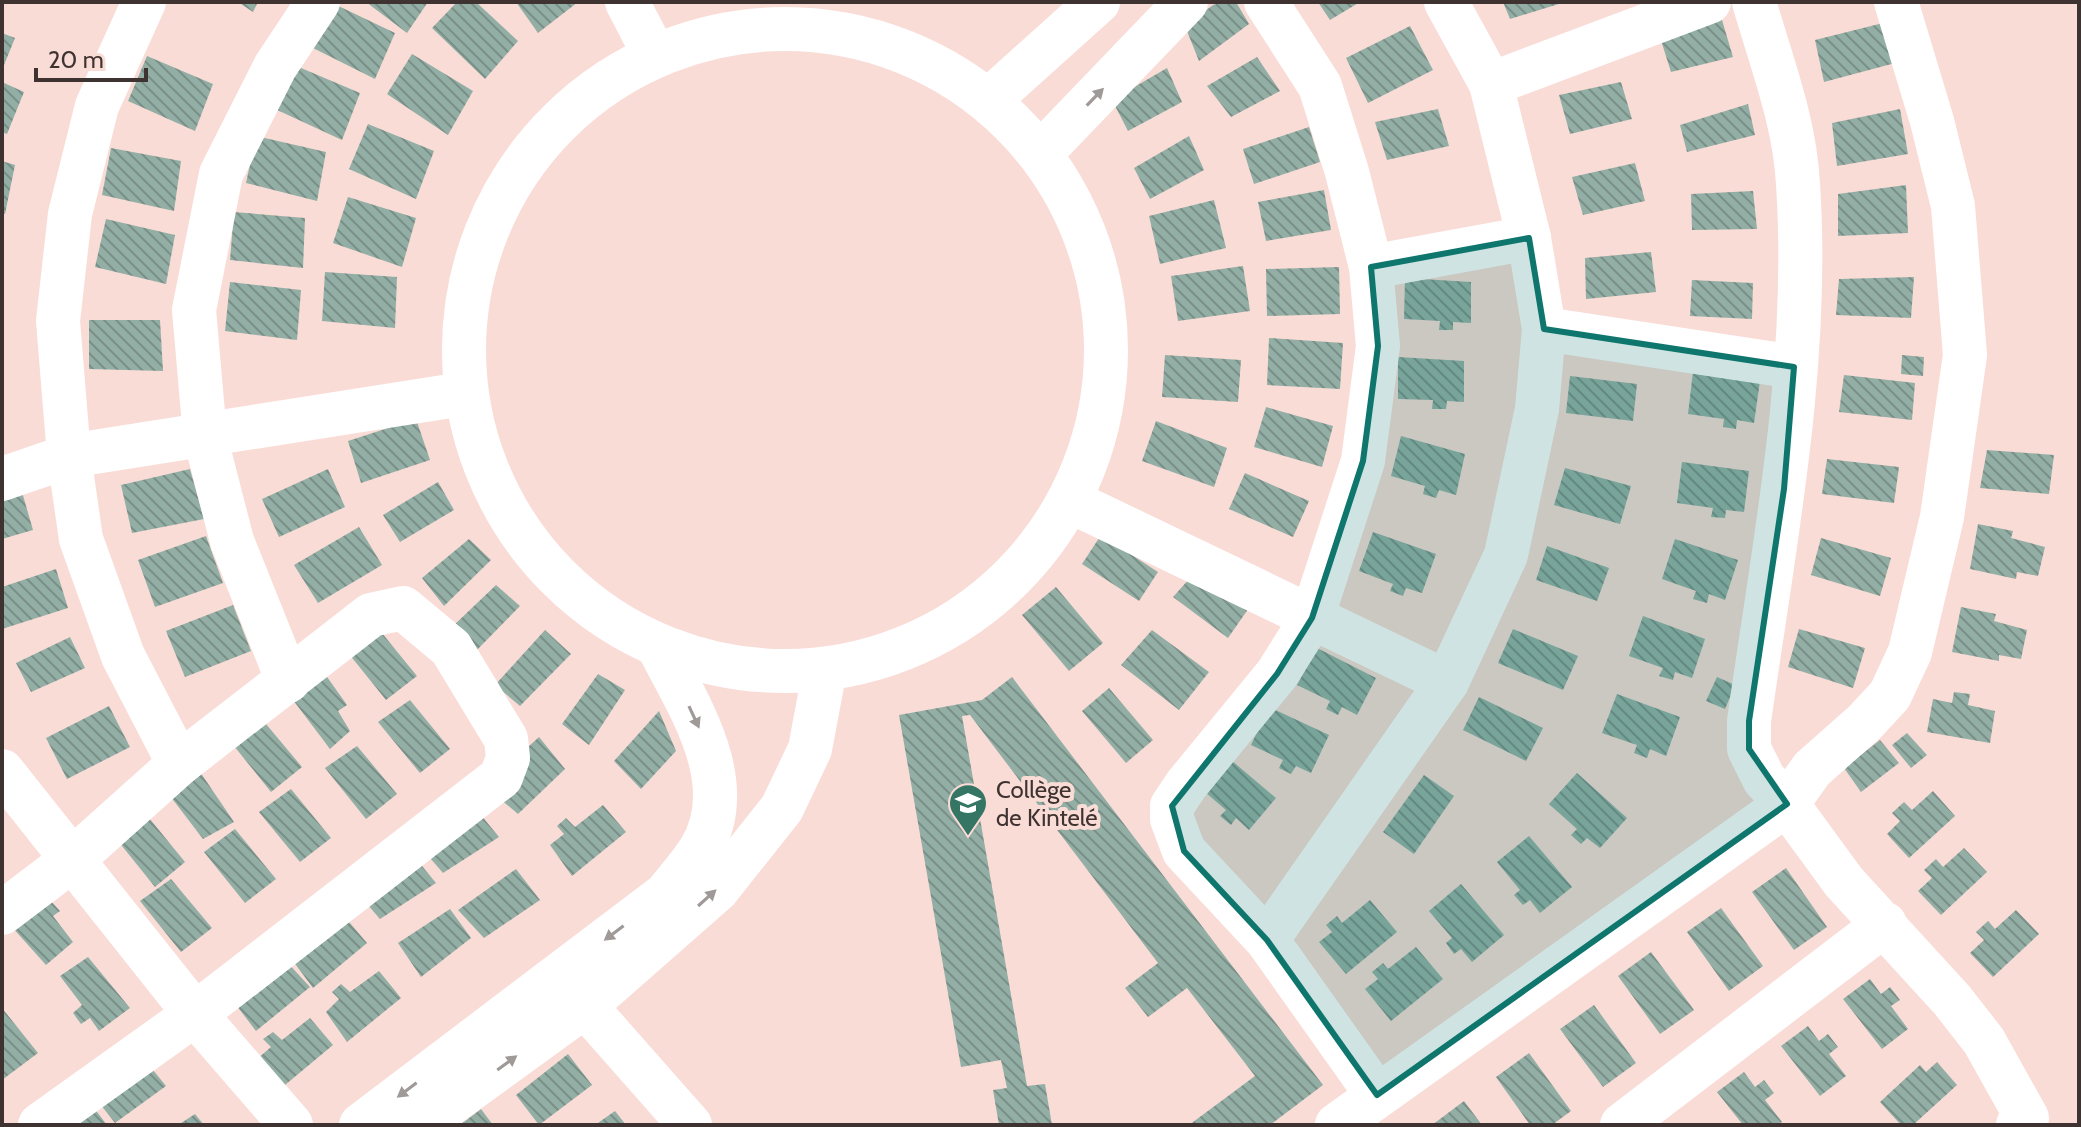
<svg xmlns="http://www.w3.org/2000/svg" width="2081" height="1127" viewBox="0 0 2081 1127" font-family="Cabin,sans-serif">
<defs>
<pattern id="building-back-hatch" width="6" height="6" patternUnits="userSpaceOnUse" patternTransform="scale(2)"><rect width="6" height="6" fill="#93afa5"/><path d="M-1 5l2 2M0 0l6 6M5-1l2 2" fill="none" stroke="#798f87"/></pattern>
</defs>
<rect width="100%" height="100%" fill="#fadcd7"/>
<g fill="url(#building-back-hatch)">
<path d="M238 2H258L253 12Z"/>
<path d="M330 2 395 33 375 79 309 46Z"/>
<path d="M366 2H428L407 33Z"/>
<path d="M457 2H476L518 41 485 79 432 28Z"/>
<path d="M516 2H578L538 33Z"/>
<path d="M1223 2H1236L1249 24 1199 61 1185 26 1213 5Z"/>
<path d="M1318 2H1360L1330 20Z"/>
<path d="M1503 2H1562V3L1510 19Z"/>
<path d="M1722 20 1733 57 1671 72 1659 34Z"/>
<path d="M1883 23 1899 62 1824 82 1815 40Z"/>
<path d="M1410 26 1433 70 1368 103 1346 58Z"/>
<path d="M2 33 15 38 2 70Z"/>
<path d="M412 54 473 91 448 135 387 94Z"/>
<path d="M147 56 213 84 195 131 128 101Z"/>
<path d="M1257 57 1280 91 1231 117 1207 86Z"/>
<path d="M294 65 360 93 342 140 275 109Z"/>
<path d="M1167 68 1182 102 1128 131 1112 100Z"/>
<path d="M2 82 24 92 7 134 2 132Z"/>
<path d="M1621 82 1632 119 1570 134 1559 95Z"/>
<path d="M1748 104 1755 135 1687 152 1680 125Z"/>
<path d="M1438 109 1449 146 1387 160 1375 122Z"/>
<path d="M1900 109 1908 154 1837 166 1832 123Z"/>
<path d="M368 124 434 151 416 199 349 169Z"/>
<path d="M1309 127 1320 162 1254 184 1243 149Z"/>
<path d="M256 136 326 152 317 201 246 183Z"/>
<path d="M1189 136 1204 170 1150 199 1134 168Z"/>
<path d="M111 148 181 161 174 211 102 195Z"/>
<path d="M2 161 15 165 5 214 2 213Z"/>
<path d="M1635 163 1645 201 1583 215 1572 177Z"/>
<path d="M1906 185 1908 233 1838 236V194Z"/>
<path d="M1324 190 1331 230 1266 241 1258 202Z"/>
<path d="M1753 191 1757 229 1692 230 1691 194Z"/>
<path d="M348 197 416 218 402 267 333 243Z"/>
<path d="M1214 200 1226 248 1160 264 1149 216Z"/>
<path d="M234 212 305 218 303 268 230 260Z"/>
<path d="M106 219 175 235 166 284 95 267Z"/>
<path d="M1651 252 1656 292 1586 299 1585 258Z"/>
<path d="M1243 266 1250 311 1178 321 1171 276Z"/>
<path d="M1339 267 1340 314 1267 316 1266 269Z"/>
<path d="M325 272 397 277 395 328 322 321Z"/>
<path d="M1914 277 1911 318 1836 315 1839 279Z"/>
<path d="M1405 278 1471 282V323L1453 322V330H1439L1440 321 1404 319Z"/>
<path d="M1692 280 1753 283 1752 319 1690 316Z"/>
<path d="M230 282 301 290 297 340 225 331Z"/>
<path d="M89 320H160L163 371 89 369Z"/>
<path d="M1269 338 1343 343 1340 389 1267 385Z"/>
<path d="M1165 355 1241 360 1238 402 1162 397Z"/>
<path d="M1902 355 1924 357 1923 376 1901 374Z"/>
<path d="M1398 357 1464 361V402L1447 401 1446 409H1432L1433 400 1398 399Z"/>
<path d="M1693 372 1760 381 1754 423 1737 420 1736 429 1723 427 1724 419 1688 414Z"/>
<path d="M1844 375 1915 383 1912 420 1839 412Z"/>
<path d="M1570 376 1637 384 1633 421 1566 413Z"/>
<path d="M1266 407 1333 426 1322 467 1254 447Z"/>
<path d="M416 419 430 460 361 483 348 441Z"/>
<path d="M1156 421 1227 448 1214 487 1142 461Z"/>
<path d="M1401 436 1465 454 1456 495 1439 490 1436 498 1423 494 1425 486 1391 476Z"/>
<path d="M1987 450 2054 455 2049 494 1980 488Z"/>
<path d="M1827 459 1899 467 1894 503 1822 494Z"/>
<path d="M1682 462 1749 471 1744 512 1726 510 1725 518 1711 517 1713 508 1677 503Z"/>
<path d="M1565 468 1631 486 1620 524 1554 505Z"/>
<path d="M190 469 204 519 132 533 121 485Z"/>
<path d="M328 469 345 507 279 537 262 499Z"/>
<path d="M1245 473 1309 501 1293 537 1229 509Z"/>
<path d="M438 482 454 510 400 542 383 515Z"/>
<path d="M22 492 33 530 2 539V497Z"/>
<path d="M1978 524 2013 531 2011 538 2045 547 2038 576 2017 572 2016 579 1970 569Z"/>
<path d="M359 527 382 565 318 603 294 565Z"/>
<path d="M1373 532 1436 554 1422 593 1406 588 1403 596 1390 591 1393 584 1359 571Z"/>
<path d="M1101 535 1158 572 1139 601 1082 564Z"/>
<path d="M206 536 223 583 155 607 138 560Z"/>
<path d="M1821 538 1891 558 1880 596 1811 575Z"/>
<path d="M469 539 491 560 444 606 422 578Z"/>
<path d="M1675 539 1738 560 1725 600 1709 594 1707 603 1693 599 1696 591 1662 579Z"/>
<path d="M1547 546 1609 568 1597 601 1536 580Z"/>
<path d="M56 569 68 608 2 629V587Z"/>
<path d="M1190 578 1251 605 1228 638 1173 597Z"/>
<path d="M496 585 520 606 474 653 452 627Z"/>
<path d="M1056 587 1103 643 1069 671 1022 615Z"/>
<path d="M233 605 251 651 185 677 166 631Z"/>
<path d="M1961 607 1996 614 1994 621 2027 630 2021 659 1999 655V661L1952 652Z"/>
<path d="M1643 616 1705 639 1692 678 1675 672 1673 680 1659 676 1663 668 1629 656Z"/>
<path d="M377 627 417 676 386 700 345 649Z"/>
<path d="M1513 629 1578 656 1563 690 1498 663Z"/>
<path d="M1799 629 1865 648 1853 688 1788 667Z"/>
<path d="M545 630 571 654 520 706 495 685Z"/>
<path d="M1152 630 1209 672 1179 710 1121 665Z"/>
<path d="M70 637 85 668 31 692 16 663Z"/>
<path d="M1317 648 1376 678 1357 715 1342 707 1338 715 1326 709 1330 701 1297 685Z"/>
<path d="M320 667 347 705 338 711 350 731 330 749 287 692Z"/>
<path d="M598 674 625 690 589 745 562 724Z"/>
<path d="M1012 677 1323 1085 1270 1125H1189L1255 1076 1187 988 1148 1017 1125 988 1158 963 970 715 962 716 1027 1086 1045 1084 1052 1125H999L993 1090 1007 1088 1001 1060 961 1067 899 715 982 700Z"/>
<path d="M1717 677 1735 685 1725 709 1706 701Z"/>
<path d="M1109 688 1153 740 1126 763 1082 711Z"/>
<path d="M1954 692 1970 694 1968 705 1995 711 1990 743 1927 732 1933 699 1952 703Z"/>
<path d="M1617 694 1680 717 1666 756 1650 749 1647 758 1634 753 1637 745 1602 733Z"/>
<path d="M1479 697 1543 728 1526 761 1463 730Z"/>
<path d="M410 700 450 749 420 773 378 722Z"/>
<path d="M109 706 130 747 67 779 46 738Z"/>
<path d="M1269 707 1329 735 1311 773 1296 766 1291 774 1279 768 1283 760 1251 745Z"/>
<path d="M659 711 676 751 641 789 614 761Z"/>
<path d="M261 718 302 767 271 792 230 741Z"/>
<path d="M1907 733 1927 755 1911 768 1892 745Z"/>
<path d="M539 737 565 769 518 814 493 793 515 759Z"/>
<path d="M1880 740 1899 763 1861 792 1844 768Z"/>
<path d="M357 746 397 794 366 819 325 768Z"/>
<path d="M1225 755 1276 798 1249 830 1236 818 1231 825 1220 816 1226 810 1198 786Z"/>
<path d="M196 766 234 822 203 839 164 788Z"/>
<path d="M1577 773 1627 818 1600 848 1587 838 1581 844 1571 835 1577 829 1549 804Z"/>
<path d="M1424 775 1454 796 1414 854 1383 832Z"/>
<path d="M291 789 331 838 300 862 259 812Z"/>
<path d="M1933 791 1955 816 1909 858 1887 834 1900 821 1892 813 1904 802 1912 810Z"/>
<path d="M603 805 626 832 572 876 550 845 564 834 557 826 566 818 575 827Z"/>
<path d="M476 809 499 837 443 873 424 851Z"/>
<path d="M145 813 185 862 155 887 114 836Z"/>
<path d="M235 829 276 879 245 903 204 852Z"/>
<path d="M1529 836 1572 887 1540 913 1530 900 1523 905 1514 895 1520 890 1497 862Z"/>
<path d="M1964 848 1987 872 1941 915 1918 891 1932 878 1924 870 1936 859 1943 867Z"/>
<path d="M413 855 436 883 380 919 361 897Z"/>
<path d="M1786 868 1827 927 1794 950 1752 892Z"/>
<path d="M516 869 540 900 484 938 458 910Z"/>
<path d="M171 879 212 928 181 952 140 901Z"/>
<path d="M1461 884 1504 935 1472 962 1461 949 1454 954 1446 943 1452 938 1429 911Z"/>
<path d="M49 899 60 911 53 916 73 942 46 965 3 917Z"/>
<path d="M1370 900 1397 932 1346 974 1319 942 1332 932 1326 925 1337 916 1342 923Z"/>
<path d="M1721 908 1763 966 1729 991 1687 932Z"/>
<path d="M450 909 471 938 421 977 398 943Z"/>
<path d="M2016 910 2039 934 1993 977 1970 953 1984 940 1976 932 1988 921 1995 929Z"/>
<path d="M344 916 367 943 313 988 290 957Z"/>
<path d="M1416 947 1443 979 1391 1021 1365 989 1378 979 1372 972 1383 963 1388 969Z"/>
<path d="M1651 952 1694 1010 1660 1034 1618 976Z"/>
<path d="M88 957 130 1008 99 1031 90 1018 81 1024 73 1013 82 1005 60 976Z"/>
<path d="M286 961 310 987 256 1031 233 1001Z"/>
<path d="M379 971 401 998 347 1042 326 1012 339 999 332 992 341 984 350 992Z"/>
<path d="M1870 979 1881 994 1890 987 1900 1000 1891 1006 1908 1029 1882 1049 1843 999Z"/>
<path d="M1594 1005 1636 1063 1603 1087 1560 1029Z"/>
<path d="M2 1008 38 1053 2 1080Z"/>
<path d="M310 1018 333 1045 279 1090 257 1059 271 1047 263 1039 273 1032 282 1040Z"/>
<path d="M1808 1026 1819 1041 1828 1034 1838 1047 1829 1054 1846 1076 1820 1096 1781 1046Z"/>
<path d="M1529 1053 1571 1111 1552 1125H1530L1496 1077Z"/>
<path d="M568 1054 592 1085 539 1125 516 1095Z"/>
<path d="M144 1059 166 1086 115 1123 93 1095Z"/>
<path d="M1937 1062 1957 1085 1913 1125H1901L1880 1102 1920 1065 1926 1072Z"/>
<path d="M1744 1072 1755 1087 1764 1080 1774 1093 1765 1100 1782 1122 1778 1125H1743L1717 1092Z"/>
<path d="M88 1100 107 1125H50Z"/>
<path d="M1464 1101 1482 1125H1432Z"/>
<path d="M481 1109 493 1125H460Z"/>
<path d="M615 1111 626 1125H595Z"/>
<path d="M195 1114 204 1125H178Z"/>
</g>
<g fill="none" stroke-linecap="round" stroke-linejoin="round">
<g stroke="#fff" stroke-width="44">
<path d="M144 2 97 106 70 214 58 321 69 456 81 539 123 656 179 764"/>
<path d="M627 2 654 54"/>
<path d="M1266 2 1320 86 1347 172 1371 267 1378 346 1363 461 1312 618 1277 674 1186 785 1172 806V819L1184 851 1267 940 1377 1095"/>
<path d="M1754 2C1771 61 1795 122 1798 184 1810 365 1774 544 1749 721V749L1764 779 1787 804 1844 882 1952 1000 1984 1041 2027 1118 2018 1125"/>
<circle cx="785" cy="350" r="321"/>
<path d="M1491 84 1709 2"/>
<path d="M989 100 1098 2"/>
<path d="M1041 153 1186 2"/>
<path d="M1371 267 1529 238"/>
<path d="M1544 329 1794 367"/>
<path d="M2 479 69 456 463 394"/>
<path d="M1072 502 1447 682"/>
<path d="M288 681 232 541 205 436 194 310 221 174 275 67 318 2"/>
<path d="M2 771 195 1014 291 1125"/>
<path d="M2 913 72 860 179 764 371 615 403 608 451 648 506 739 508 758 501 777 195 1014 40 1125"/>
<path d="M1267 940 1447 682 1506 555 1537 409 1544 329 1529 238 1491 84 1446 2"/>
<path d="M585 1006 690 1125"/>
<path d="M361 1125 666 894C677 880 690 866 700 850 741 784 689 706 659 648"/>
<path d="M421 1125 585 1006 717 890 782 808 810 749 825 669"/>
<path d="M1337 1125 1787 804 1812 769 1865 722 1890 695 1910 652 1942 517 1965 355 1953 206 1932 121 1896 2"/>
<path d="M1622 1125 1885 924"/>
</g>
</g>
<defs><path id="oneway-solid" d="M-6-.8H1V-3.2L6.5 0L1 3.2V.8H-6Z" transform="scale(2)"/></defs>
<g fill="#9f9998">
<use href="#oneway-solid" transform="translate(1095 97) rotate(-46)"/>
<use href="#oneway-solid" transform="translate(694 717) rotate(65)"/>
<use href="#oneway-solid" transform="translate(707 898) rotate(-42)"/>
<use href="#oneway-solid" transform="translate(614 933) rotate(143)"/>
<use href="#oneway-solid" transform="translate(507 1063) rotate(-36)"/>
<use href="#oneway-solid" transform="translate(407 1090) rotate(143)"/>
</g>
<path fill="#0f766e" fill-opacity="0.2" stroke="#0f766e" stroke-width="6" stroke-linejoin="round" d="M1529 238 1544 329 1794 367 1784 489 1749 721V749L1787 804 1377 1095 1267 940 1184 851 1172 806 1277 674 1312 618 1363 461 1378 346 1371 267Z"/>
<defs>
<g id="school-pin" transform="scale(2)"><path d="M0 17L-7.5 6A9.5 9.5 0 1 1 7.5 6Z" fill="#357563" stroke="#fadcd7"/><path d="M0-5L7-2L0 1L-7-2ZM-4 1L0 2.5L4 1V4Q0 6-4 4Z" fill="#fff"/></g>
</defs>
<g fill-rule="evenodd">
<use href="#school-pin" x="968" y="803"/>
</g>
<g text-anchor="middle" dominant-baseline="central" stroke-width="8" stroke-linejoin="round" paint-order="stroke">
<g font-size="24" fill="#3f3331" stroke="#fadcd7" text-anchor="start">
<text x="996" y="789">Collège<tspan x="996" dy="28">de Kintelé</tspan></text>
</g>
</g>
<rect width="2081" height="1127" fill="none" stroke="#3f3331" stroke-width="8"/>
<path d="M36 68v12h110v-12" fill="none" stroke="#3f3331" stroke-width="4"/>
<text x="48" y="68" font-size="24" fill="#3f3331" stroke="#fadcd7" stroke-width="6" paint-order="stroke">20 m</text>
</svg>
